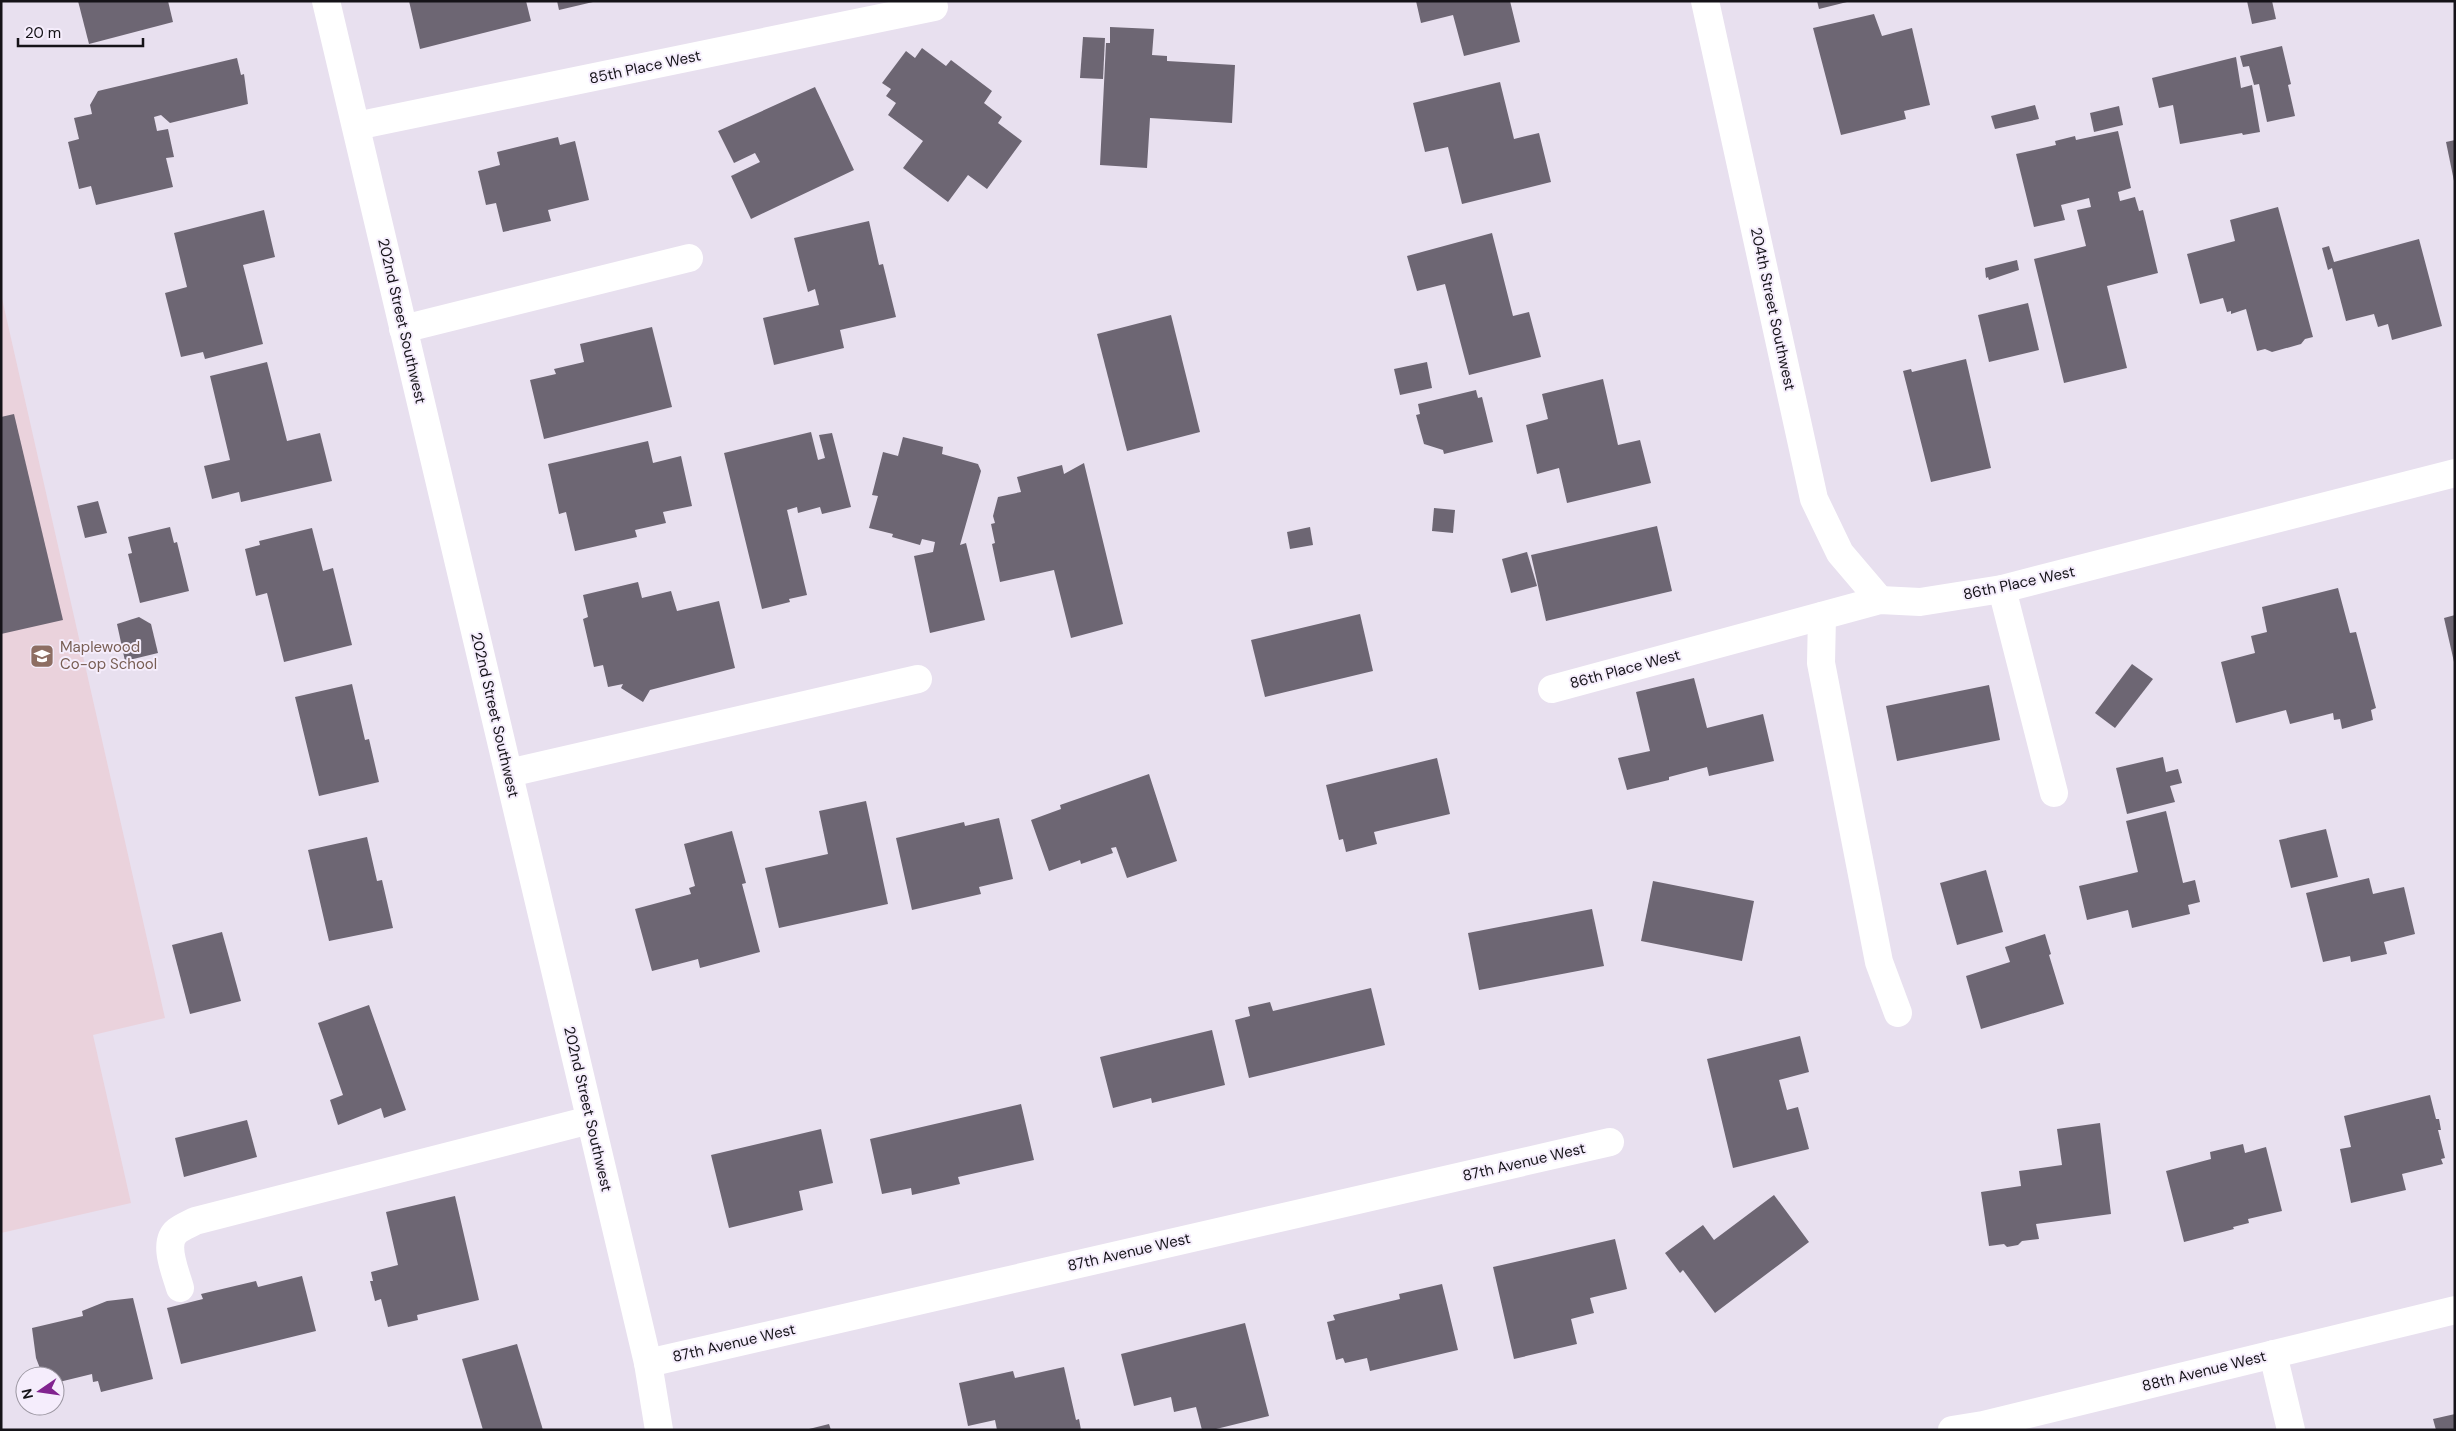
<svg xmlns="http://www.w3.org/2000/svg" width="2456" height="1431" viewBox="0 0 2456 1431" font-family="'DM Sans',sans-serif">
<rect width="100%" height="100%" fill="#e8e0ef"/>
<path fill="#ead2dc" d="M1 294 165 1018 93 1035 131 1203 1 1233Z"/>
<g fill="#6d6673">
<path d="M78 1H168L173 22 89 44Z"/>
<path d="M409 1H526L531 21 420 49Z"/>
<path d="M557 1H593V2L559 10Z"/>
<path d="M1416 1H1510L1520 42 1464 56 1453 15 1421 23Z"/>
<path d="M1817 1H1847V2L1819 9Z"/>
<path d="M2247 1H2272L2276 19 2252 24Z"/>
<path d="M1874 14 1882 36 1912 28 1930 105 1904 111 1906 119 1841 135 1813 28Z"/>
<path d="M1110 27 1154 29 1152 55 1167 56V61L1235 65 1232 123 1150 118 1147 168 1100 165 1106 43H1110Z"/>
<path d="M1083 37 1105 38 1103 79 1080 78Z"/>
<path d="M2282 46 2291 84 2288 85 2295 116 2267 122 2259 84 2254 85 2249 66 2243 67 2240 56Z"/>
<path d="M922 48 946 66 951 60 992 91 984 103 1002 117 998 123 1022 141 987 189 968 175 948 202 903 168 923 141 888 115 896 103 886 96 891 89 882 83 906 51 915 58Z"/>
<path d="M2236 57 2241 88 2252 85 2260 132 2243 135 2242 133 2180 144 2173 105 2159 108 2152 78Z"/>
<path d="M237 58 241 75 244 74 248 104 170 123 161 115 154 117 157 131 168 129 174 157 166 158 173 187 96 205 91 186 79 189 68 142 79 139 74 118 92 114 90 105 98 91Z"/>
<path d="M1500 82 1514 139 1539 133 1551 182 1462 204 1448 147 1425 152 1413 103Z"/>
<path d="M815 87 854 170 751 219 731 176 760 162 755 153 734 163 718 131Z"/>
<path d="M2035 105 2039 119 1995 129 1991 116Z"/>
<path d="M2119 106 2123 125 2094 132 2090 113Z"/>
<path d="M2118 131 2131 188 2118 192 2120 201 2135 197 2139 211 2143 210 2158 273 2107 286 2127 368 2064 383 2034 259 2086 246 2077 210 2091 207 2089 198 2061 205 2065 220 2034 227 2016 154 2056 145 2055 141 2075 136 2076 140Z"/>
<path d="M558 137 560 145 575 141 589 200 548 210 551 221 503 232 496 203 486 205 478 171 500 165 497 152Z"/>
<path d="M2455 140V181H2454L2446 142Z"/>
<path d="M2278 207 2313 337 2305 339 2301 344 2272 352 2265 349 2257 351 2246 309 2231 314V311L2227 312 2223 298 2200 304 2187 254 2235 241 2230 220Z"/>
<path d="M264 210 275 257 243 265 263 344 205 359 203 352 181 357 165 293 187 287 174 233Z"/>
<path d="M869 221 879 265 883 264 896 317 840 330 844 348 774 365 763 318 819 305 815 289 808 292 794 238Z"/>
<path d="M1492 233 1513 316 1529 312 1541 357 1469 375 1445 284 1417 291 1407 256Z"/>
<path d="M2419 239 2442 326 2392 340 2388 324 2378 327 2374 314 2346 321 2332 268 2328 270 2322 248 2329 246 2334 262Z"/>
<path d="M2017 260 2019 270 1989 280 1988 277 1986 278 1985 268Z"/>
<path d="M2028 303 2039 350 1989 362 1978 315Z"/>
<path d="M1171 315 1200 432 1127 451 1097 334Z"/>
<path d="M652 327 672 407 544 439 530 380 556 374 554 369 584 362 580 344Z"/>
<path d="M1966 359 1991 468 1931 482 1903 371 1911 369 1912 372Z"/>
<path d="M267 362 287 441 320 433 332 481 241 502 239 492 212 499 204 466 230 460 210 376Z"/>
<path d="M1427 362 1432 388 1400 395 1394 369Z"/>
<path d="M1603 379 1618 445 1640 440 1651 483 1567 503 1559 468 1537 474 1526 425 1548 419 1542 394Z"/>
<path d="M1476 390 1478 398 1482 397 1493 442 1444 454 1443 450 1424 444 1416 415 1420 414 1418 404Z"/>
<path d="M14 414 63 620 1 634V417Z"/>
<path d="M811 432 818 460 825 458 819 435 832 433 851 507 822 514 820 507 798 513 797 507 787 510 807 595 789 599 790 602 762 609 724 453Z"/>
<path d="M903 437 943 447 942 454 978 464 981 471 960 545 966 543 985 620 930 633 914 556 933 552 935 542 922 539 920 545 892 537 893 534 869 528 878 496 872 495 883 452 898 456Z"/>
<path d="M648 441 653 463 681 456 692 506 663 512 666 523 635 530 637 537 575 551 566 512 559 514 548 464Z"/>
<path d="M1084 463 1123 624 1071 638 1054 570 1000 582 992 544 995 543 991 524 995 523 993 516 998 497 1021 492 1017 477 1062 465 1064 474Z"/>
<path d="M98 501 107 533 85 538 77 506Z"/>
<path d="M1434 508 1455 510 1453 533 1432 531Z"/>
<path d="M1657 526 1672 591 1546 621 1531 555Z"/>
<path d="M170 527 174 543 177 542 189 591 140 603 128 554 132 553 128 537Z"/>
<path d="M1310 527 1313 545 1290 549 1287 532Z"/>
<path d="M312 528 323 571 333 568 352 645 284 662 267 593 256 596 245 549 260 545 259 541Z"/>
<path d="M1527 552 1537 586 1511 593 1502 559Z"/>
<path d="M638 582 642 598 671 591 677 611 719 601 735 668 650 690 643 702 621 688 623 684 608 687 603 665 594 667 583 619 588 617 583 595Z"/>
<path d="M2338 588 2350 633 2356 632 2376 708 2371 710 2373 720 2342 729 2340 719 2334 720 2333 713 2290 724 2286 710 2236 723 2221 662 2255 653 2251 636 2267 632 2262 607Z"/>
<path d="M1360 614 1373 671 1265 697 1251 640Z"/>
<path d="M2455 615V662H2454L2444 618Z"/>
<path d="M139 617 151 624 158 653 125 661 117 624Z"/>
<path d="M2132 664 2153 679 2115 728 2095 713Z"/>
<path d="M1694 678 1707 728 1763 714 1774 761 1709 776 1707 767 1669 777V780L1627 790 1618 758 1650 751 1636 692Z"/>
<path d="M352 684 365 740 369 739 379 782 319 796 295 697Z"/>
<path d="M1989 685 2000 740 1897 761 1886 706Z"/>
<path d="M2163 757 2166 772 2178 769 2182 783 2170 786 2175 802 2127 814 2116 768Z"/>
<path d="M1437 758 1450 814 1374 832 1377 844 1346 852 1343 839 1339 840 1326 785Z"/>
<path d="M1149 774 1177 861 1127 878 1116 847 1111 848 1113 853 1081 864 1080 860 1049 871 1031 820 1061 809 1060 805Z"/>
<path d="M866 801 888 904 779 928 765 868 828 854 819 811Z"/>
<path d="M2166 811 2183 883 2195 880 2200 902 2188 905 2190 914 2132 928 2128 910 2087 920 2079 886 2138 872 2126 821Z"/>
<path d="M999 818 1013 879 979 887 981 894 912 910 896 838 964 822 965 826Z"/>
<path d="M2326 829 2338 877 2291 888 2279 840Z"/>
<path d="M732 831 746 883 742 884 760 952 700 968 698 959 652 971 635 909 691 894 689 888 695 886 684 844Z"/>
<path d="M367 837 377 881 382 880 393 928 329 941 308 850Z"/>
<path d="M1986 870 2003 932 1957 945 1940 883Z"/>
<path d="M2369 878 2373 894 2404 887 2415 934 2384 942 2387 954 2351 962 2350 956 2323 962 2306 893Z"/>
<path d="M1653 881 1754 901 1742 961 1641 941Z"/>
<path d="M1592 909 1604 966 1479 990 1468 933Z"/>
<path d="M222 932 241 1001 190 1014 172 945Z"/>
<path d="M2045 934 2051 954 2049 955 2064 1004 1981 1029 1966 976 2010 962 2005 947Z"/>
<path d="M1371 988 1385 1045 1249 1078 1235 1020 1250 1016 1248 1007 1270 1002 1273 1011Z"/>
<path d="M369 1005 406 1110 384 1118 381 1108 338 1125 330 1100 343 1095 318 1023Z"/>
<path d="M1212 1030 1225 1085 1152 1103 1151 1098 1113 1108 1100 1057Z"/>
<path d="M1800 1036 1809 1072 1779 1080 1787 1110 1798 1107 1809 1149 1733 1168 1707 1059Z"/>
<path d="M2430 1095 2436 1119H2439L2441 1130H2438L2445 1158 2441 1159 2443 1164 2402 1174 2406 1190 2351 1203 2340 1149 2351 1147 2344 1116Z"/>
<path d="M1021 1104 1034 1160 958 1177 960 1184 912 1195 911 1188 882 1194 870 1139Z"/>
<path d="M247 1120 257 1157 184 1177 175 1138Z"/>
<path d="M2100 1123 2111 1214 2036 1224 2039 1239 2022 1241 2018 1245 2007 1247 2004 1244 1989 1246 1981 1192 2021 1186 2019 1171 2062 1165 2057 1129Z"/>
<path d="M821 1129 833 1183 799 1191 803 1210 729 1228 711 1155Z"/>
<path d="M2243 1144 2245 1153 2266 1147 2282 1211 2248 1219 2249 1223 2233 1227 2234 1229 2184 1242 2166 1171 2211 1159 2210 1152Z"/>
<path d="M1774 1195 1809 1242 1715 1313 1683 1270 1680 1273 1665 1253 1703 1225 1714 1240Z"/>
<path d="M455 1196 479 1300 417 1315 418 1320 388 1327 381 1299 375 1301 370 1281H373L371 1272 398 1265 386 1212Z"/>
<path d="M1615 1239 1627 1289 1590 1298 1594 1313 1571 1319 1577 1344 1514 1359 1493 1267Z"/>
<path d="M302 1276 316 1331 181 1364 167 1308 203 1299 201 1294 256 1281 258 1287Z"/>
<path d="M1442 1284 1458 1350 1370 1371 1367 1358 1345 1363 1343 1358 1336 1360 1327 1322 1335 1320 1333 1315 1400 1299 1399 1294Z"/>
<path d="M133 1298 153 1379 101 1392 98 1381 93 1382 92 1374 55 1383V1376H43L36 1358 32 1328 83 1316 82 1311 107 1301Z"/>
<path d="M1245 1323 1269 1416 1212 1430H1202L1196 1407 1174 1412 1171 1397 1134 1406 1121 1354Z"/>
<path d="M517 1344 543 1430H483L462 1359Z"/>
<path d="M1064 1367 1076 1420 1079 1419 1081 1430H997L995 1420 968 1426 959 1383 1013 1371 1015 1378Z"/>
<path d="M2455 1414V1430H2436L2433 1419Z"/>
<path d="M829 1424 831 1430H809V1429Z"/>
</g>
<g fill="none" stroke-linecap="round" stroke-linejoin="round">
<g stroke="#fff" stroke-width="28">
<path d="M326 1 648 1363 659 1430"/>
<path d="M1705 1 1814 499 1840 553 1880 600"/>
<path d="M356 126 934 7"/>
<path d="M403 329 689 258"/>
<path d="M2002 589 2054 793"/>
<path d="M1822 616 1821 663 1879 962 1898 1013"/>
<path d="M1552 689 1880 600 1920 602 2002 589 2455 473"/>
<path d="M509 773 918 679"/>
<path d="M180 1288C176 1273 162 1243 177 1231 182 1227 190 1224 195 1221L590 1120"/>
<path d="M2273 1354 2291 1430"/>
<path d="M648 1363 1610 1142"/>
<path d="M1952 1430 1983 1425 2455 1310"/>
</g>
</g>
<defs>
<g id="school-square" transform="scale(1.25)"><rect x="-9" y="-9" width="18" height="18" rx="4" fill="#8d6e63" stroke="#f5edfc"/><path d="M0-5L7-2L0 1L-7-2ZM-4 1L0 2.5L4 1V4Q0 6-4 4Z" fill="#fff"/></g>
</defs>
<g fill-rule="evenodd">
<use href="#school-square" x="42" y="656"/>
</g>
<g text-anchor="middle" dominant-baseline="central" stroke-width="4" stroke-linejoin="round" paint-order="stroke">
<g font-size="15" fill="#151318" stroke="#f5edfc">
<text transform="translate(645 67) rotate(-12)">85th Place West</text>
<text transform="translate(1773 309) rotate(78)">204th Street Southwest</text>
<text transform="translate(402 321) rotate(77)">202nd Street Southwest</text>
<text transform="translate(2019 583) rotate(-12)">86th Place West</text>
<text transform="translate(1625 669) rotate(-15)">86th Place West</text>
<text transform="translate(495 715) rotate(77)">202nd Street Southwest</text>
<text transform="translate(588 1109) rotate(77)">202nd Street Southwest</text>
<text transform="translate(1524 1162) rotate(-13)">87th Avenue West</text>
<text transform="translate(1129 1252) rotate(-13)">87th Avenue West</text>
<text transform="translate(734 1343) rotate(-13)">87th Avenue West</text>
<text transform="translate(2204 1371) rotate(-14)">88th Avenue West</text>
</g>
<g font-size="15" fill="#785e54" stroke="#f5edfc" text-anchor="start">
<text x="60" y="647">Maplewood<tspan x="60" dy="17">Co-op School</tspan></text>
</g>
</g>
<rect width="2456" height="1431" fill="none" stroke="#151318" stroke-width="5"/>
<g transform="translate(40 1391) rotate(257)"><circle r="24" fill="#f5edfc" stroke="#9b96a1"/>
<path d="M0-4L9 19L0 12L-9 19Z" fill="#81238f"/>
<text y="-8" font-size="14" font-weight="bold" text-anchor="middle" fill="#151318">N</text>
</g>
<path d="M18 38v8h125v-8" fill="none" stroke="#151318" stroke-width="2.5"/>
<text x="25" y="38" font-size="15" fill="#151318" stroke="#f5edfc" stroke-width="4" paint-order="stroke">20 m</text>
</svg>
